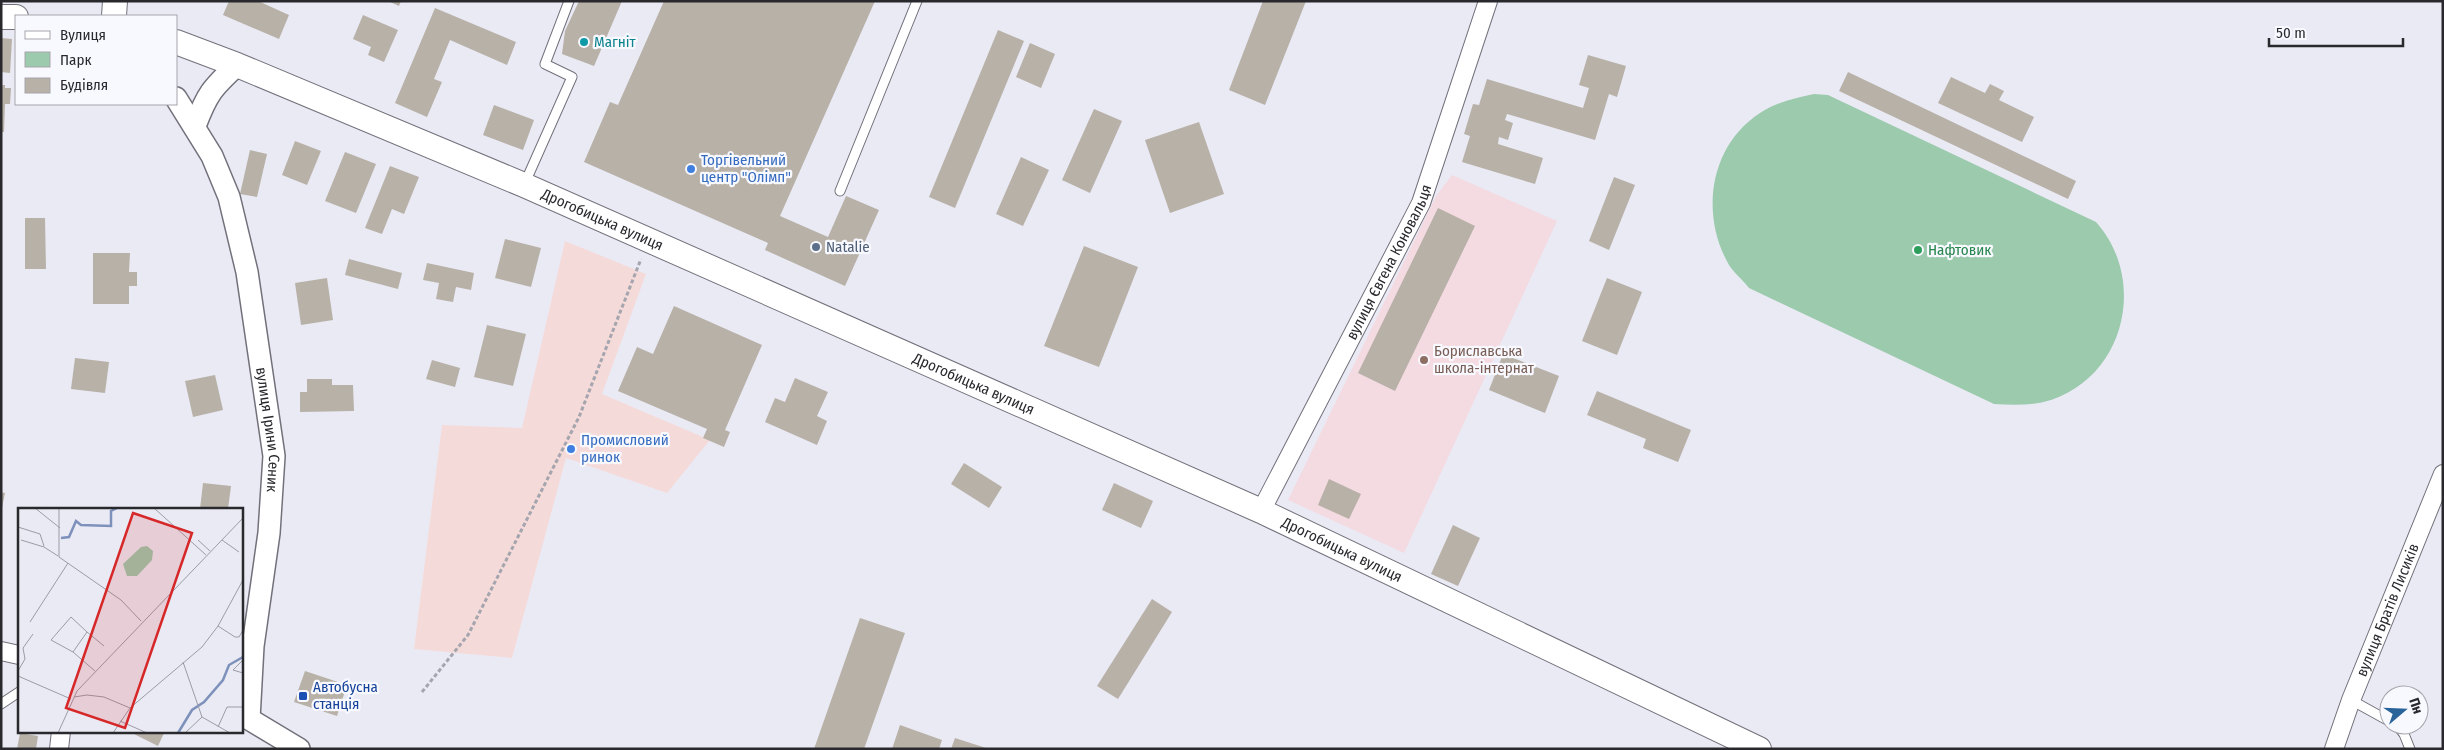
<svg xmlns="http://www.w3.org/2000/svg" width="2444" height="750" viewBox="0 0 2444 750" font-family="'Fira Sans Condensed',sans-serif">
<rect width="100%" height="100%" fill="#eaeaf5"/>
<path fill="#f5dada" d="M565 241 646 274 602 394 710 440 667 493 566 458 512 658 414 649 442 425 522 428Z"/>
<path fill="#f4dae1" d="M1452 175 1557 221 1404 553 1288 500 1436 196Z"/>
<path fill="#9ccaad" d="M1814 94 1828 95 2096 222C2147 279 2126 375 2051 400 2032 406 2013 405 1994 404L1749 288C1743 280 1734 273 1729 265 1700 215 1709 146 1760 113 1777 102 1795 98 1814 94Z"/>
<g fill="#b8b1a8">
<path d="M229 1H258L289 15 279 39 223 15Z"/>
<path d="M388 1H401L399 6Z"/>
<path d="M579 1H622L594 66 562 54 565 31Z"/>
<path d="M664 1H875L780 216 828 237 846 196 879 210 845 286 765 250 768 243 584 162 610 102 618 105Z"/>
<path d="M1263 1H1306L1265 105 1229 90Z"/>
<path d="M435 8 516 42 507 65 450 40 434 79 442 82 427 117 395 103Z"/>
<path d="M363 15 398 30 384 62 368 55 371 47 353 39Z"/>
<path d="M998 30 1024 41 955 208 929 197Z"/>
<path d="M1 38 12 39 10 73 1 72Z"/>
<path d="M1030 43 1055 54 1041 88 1016 77Z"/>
<path d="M1588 55 1626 66 1617 97 1609 94 1595 140 1507 114 1505 120 1513 123 1508 140 1499 137 1498 144 1543 158 1535 184 1462 162 1470 136 1464 134 1473 104 1479 105 1487 79 1583 108 1589 88 1579 85Z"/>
<path d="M1848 72 2076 181 2068 199 1839 91Z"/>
<path d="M1951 77 1985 93 1990 84 2004 91 1999 100 2034 117 2022 142 1938 103Z"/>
<path d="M1 85H5V88H11L10 104H5L4 132H1Z"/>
<path d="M494 105 534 120 523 150 483 135Z"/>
<path d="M1094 109 1122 121 1090 193 1062 180Z"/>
<path d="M1199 122 1224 194 1170 213 1145 140Z"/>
<path d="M295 141 321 151 307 185 282 175Z"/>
<path d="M250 150 267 154 257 197 240 194Z"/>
<path d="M345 152 376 164 356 213 325 201Z"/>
<path d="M1021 157 1049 170 1023 226 996 214Z"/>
<path d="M390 166 419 177 404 214 392 209 382 234 365 228Z"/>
<path d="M1614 177 1635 185 1609 250 1589 241Z"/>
<path d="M1438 208 1475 226 1395 391 1358 373Z"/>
<path d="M25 218H45L46 269H25Z"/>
<path d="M505 239 541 248 531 287 495 278Z"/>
<path d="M1084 246 1138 267 1099 367 1044 346Z"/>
<path d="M93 253H130L129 272H137V286H129V304H93Z"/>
<path d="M349 259 402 273 398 289 345 275Z"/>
<path d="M427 263 474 273 471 290 456 287 453 302 436 299 439 283 423 280Z"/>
<path d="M327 278 333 320 301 325 295 283Z"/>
<path d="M1607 278 1642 292 1617 355 1582 341Z"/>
<path d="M674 306 762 345 725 430 730 432 724 447 703 438 707 429 618 391 637 347 653 354Z"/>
<path d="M487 325 526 334 513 386 474 377Z"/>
<path d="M1503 354 1559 376 1545 413 1489 390Z"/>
<path d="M75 358 109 362 105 393 71 389Z"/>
<path d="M432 360 460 368 455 387 426 379Z"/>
<path d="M215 375 223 410 193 417 185 381Z"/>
<path d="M795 378 828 392 817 416 827 421 817 445 765 422 775 398 785 402Z"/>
<path d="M307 379H332V385H353L354 411 300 412V392H307Z"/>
<path d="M1597 391 1691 430 1678 462 1643 448 1646 439 1587 415Z"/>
<path d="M964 463 1002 487 989 508 951 484Z"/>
<path d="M1329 479 1361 494 1349 519 1318 505Z"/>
<path d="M203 483 231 486 228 509H200Z"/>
<path d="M1114 483 1153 501 1141 528 1102 510Z"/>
<path d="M1 492 5 493 2 508H1Z"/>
<path d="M1453 525 1480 538 1458 586 1431 574Z"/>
<path d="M1152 599 1172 612 1118 699 1097 686Z"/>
<path d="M860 618 905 633 864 749H814Z"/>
<path d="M305 671 347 685 337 716 294 702Z"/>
<path d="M900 725 942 740 939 749H892Z"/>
<path d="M128 731H165L158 746Z"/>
<path d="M20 733 38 736 36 749H17Z"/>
<path d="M955 738 986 748V749H951Z"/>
</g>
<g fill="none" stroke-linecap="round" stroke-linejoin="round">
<g stroke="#72717b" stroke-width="11">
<g id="service">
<path d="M524 185 572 77 545 64 569 1"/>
<path d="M840 191 917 1"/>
<path d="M2351 700 2389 721"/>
<path d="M1 704 19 692"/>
<path d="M2397 725 2404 734 2410 749"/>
</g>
</g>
<g stroke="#72717b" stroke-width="20">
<g id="minor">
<path id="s1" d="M1261 511 1421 203 1488 1"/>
<path d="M1 651 19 655"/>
<path d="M59 749 61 731"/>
<path id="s2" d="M2334 749 2351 700 2443 474"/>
</g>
</g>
<g stroke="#72717b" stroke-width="24">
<g id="tertiary">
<path id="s3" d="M176 98 212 156 229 197 247 272 274 456 269 533 253 646 249 719 299 749"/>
<path d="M195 126C207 94 212 88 237 65"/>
</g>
</g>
<g stroke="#72717b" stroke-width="26">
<g id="secondary">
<path d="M114 16 115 1"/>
<path d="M1 17H16"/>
<path id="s4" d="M176 42 237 65 524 185 1261 511 1759 749"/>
</g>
</g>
<path stroke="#a5a5ae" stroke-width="3" stroke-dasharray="4 2.5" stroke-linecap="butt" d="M422 692 468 635 579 417 641 259"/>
<use href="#service" stroke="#fff" stroke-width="9"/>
<use href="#minor" stroke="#fff" stroke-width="18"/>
<use href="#tertiary" stroke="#fff" stroke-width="21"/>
<use href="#secondary" stroke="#fff" stroke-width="24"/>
</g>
<circle fill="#0f9aa8" stroke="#f8f8ff" stroke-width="2" cx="584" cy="42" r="5"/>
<g fill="#3f7fe0" stroke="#f8f8ff" stroke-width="2">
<circle cx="691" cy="169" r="5"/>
<circle cx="571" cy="449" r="5"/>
</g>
<circle fill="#5c6f8a" stroke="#f8f8ff" stroke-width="2" cx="816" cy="247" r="5"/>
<circle fill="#2e9e5b" stroke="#f8f8ff" stroke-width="2" cx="1918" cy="250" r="5"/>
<circle fill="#8d6e63" stroke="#f8f8ff" stroke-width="2" cx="1424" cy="360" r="5"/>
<rect fill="#1a4fb4" stroke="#f8f8ff" stroke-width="2" x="298" y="691" width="10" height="10" rx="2.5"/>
<g text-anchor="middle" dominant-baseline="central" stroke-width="4.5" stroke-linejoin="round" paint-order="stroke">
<g font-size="15" fill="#0d838f" stroke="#f8f8ff" text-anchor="start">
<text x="594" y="42">Магніт</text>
</g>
<g font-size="15" fill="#366cbe" stroke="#f8f8ff" text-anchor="start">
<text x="701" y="160">Торгівельний<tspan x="701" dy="17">центр "Олімп"</tspan></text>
<text x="581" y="440">Промисловий<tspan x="581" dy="17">ринок</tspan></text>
</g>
<g font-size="15" fill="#28282d" stroke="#f8f8ff">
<text stroke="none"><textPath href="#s4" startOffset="462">Дрогобицька вулиця</textPath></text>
<text stroke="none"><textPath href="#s1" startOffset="280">вулиця Євгена Коновальця</textPath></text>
<text stroke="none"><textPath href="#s4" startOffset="868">Дрогобицька вулиця</textPath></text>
<text stroke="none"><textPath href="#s3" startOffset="349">вулиця Ірини Сеник</textPath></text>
<text stroke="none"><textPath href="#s4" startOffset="1272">Дрогобицька вулиця</textPath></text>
<text stroke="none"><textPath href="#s2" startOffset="149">вулиця Братів Лисиків</textPath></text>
</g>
<g font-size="15" fill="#4e5e75" stroke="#f8f8ff" text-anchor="start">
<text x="826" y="247">Natalie</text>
</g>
<g font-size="15" fill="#27864d" stroke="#f8f8ff" text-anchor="start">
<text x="1928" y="250">Нафтовик</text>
</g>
<g font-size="15" fill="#785e54" stroke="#f8f8ff" text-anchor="start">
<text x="1434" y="351">Бориславська<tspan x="1434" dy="17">школа-інтернат</tspan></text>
</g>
<g font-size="15" fill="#164399" stroke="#f8f8ff" text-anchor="start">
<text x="313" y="687">Автобусна<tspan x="313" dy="17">станція</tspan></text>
</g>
</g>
<g transform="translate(18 508)">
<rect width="225" height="225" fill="#eaeaf5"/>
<path d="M129 38 135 43 134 52 119 68H109L105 56 123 39Z" fill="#9ccaad"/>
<path fill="none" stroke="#7d91bb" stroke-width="2.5" d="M43 30 51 29 58 13 63 17 93 18V3L99 0M160 225 174 202 186 194 205 172 211 157 225 149"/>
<path fill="none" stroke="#9c9ca5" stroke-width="1" d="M17 0 42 20M41 0V49L103 92 123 113M136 0 188 47M0 19 22 26 26 38M3 32 26 39 40 48M180 32 192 43M204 32 221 44M12 114 50 55M200 118 217 129H221L225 122M69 124 86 138M55 144 33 132 53 109 69 124 55 144 77 163M225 152 215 162 225 165M165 154 184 209 212 225M0 163 7 151 5 140 15 126M0 168 53 191M56 189 69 187 86 189 112 200 184 139 200 118 225 72M102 213 129 225M200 219 209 199H225M40 225 59 183 225 10M95 225 112 200M167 225 184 209"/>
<path fill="#d62828" fill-opacity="0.15" stroke="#d62828" stroke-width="2.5" d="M115 5 174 25 107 220 48 200Z"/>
<rect width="225" height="225" fill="none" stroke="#28282d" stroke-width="2.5"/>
</g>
<rect width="2444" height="750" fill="none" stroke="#28282d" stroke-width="5"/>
<rect x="15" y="15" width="162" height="90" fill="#f8f8ff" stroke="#a5a5ab"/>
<rect x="25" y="31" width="25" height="8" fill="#ffffff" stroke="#a5a5ab"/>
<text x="60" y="40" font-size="15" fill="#28282d">Вулиця</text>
<rect x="25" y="52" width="25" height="15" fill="#9ccaad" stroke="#a5a5ab"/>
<text x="60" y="65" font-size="15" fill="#28282d">Парк</text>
<rect x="25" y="78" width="25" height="15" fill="#b8b1a8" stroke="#a5a5ab"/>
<text x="60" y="90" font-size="15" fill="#28282d">Будівля</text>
<g transform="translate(2404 710) rotate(71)"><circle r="24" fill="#f8f8ff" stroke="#a5a5ab"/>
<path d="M0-4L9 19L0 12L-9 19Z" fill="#28639a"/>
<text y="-8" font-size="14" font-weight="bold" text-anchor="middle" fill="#28282d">Пн</text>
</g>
<path d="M2269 38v8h134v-8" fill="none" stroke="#28282d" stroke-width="2.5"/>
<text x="2276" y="38" font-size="15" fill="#28282d" stroke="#f8f8ff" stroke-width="4" paint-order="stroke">50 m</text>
</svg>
